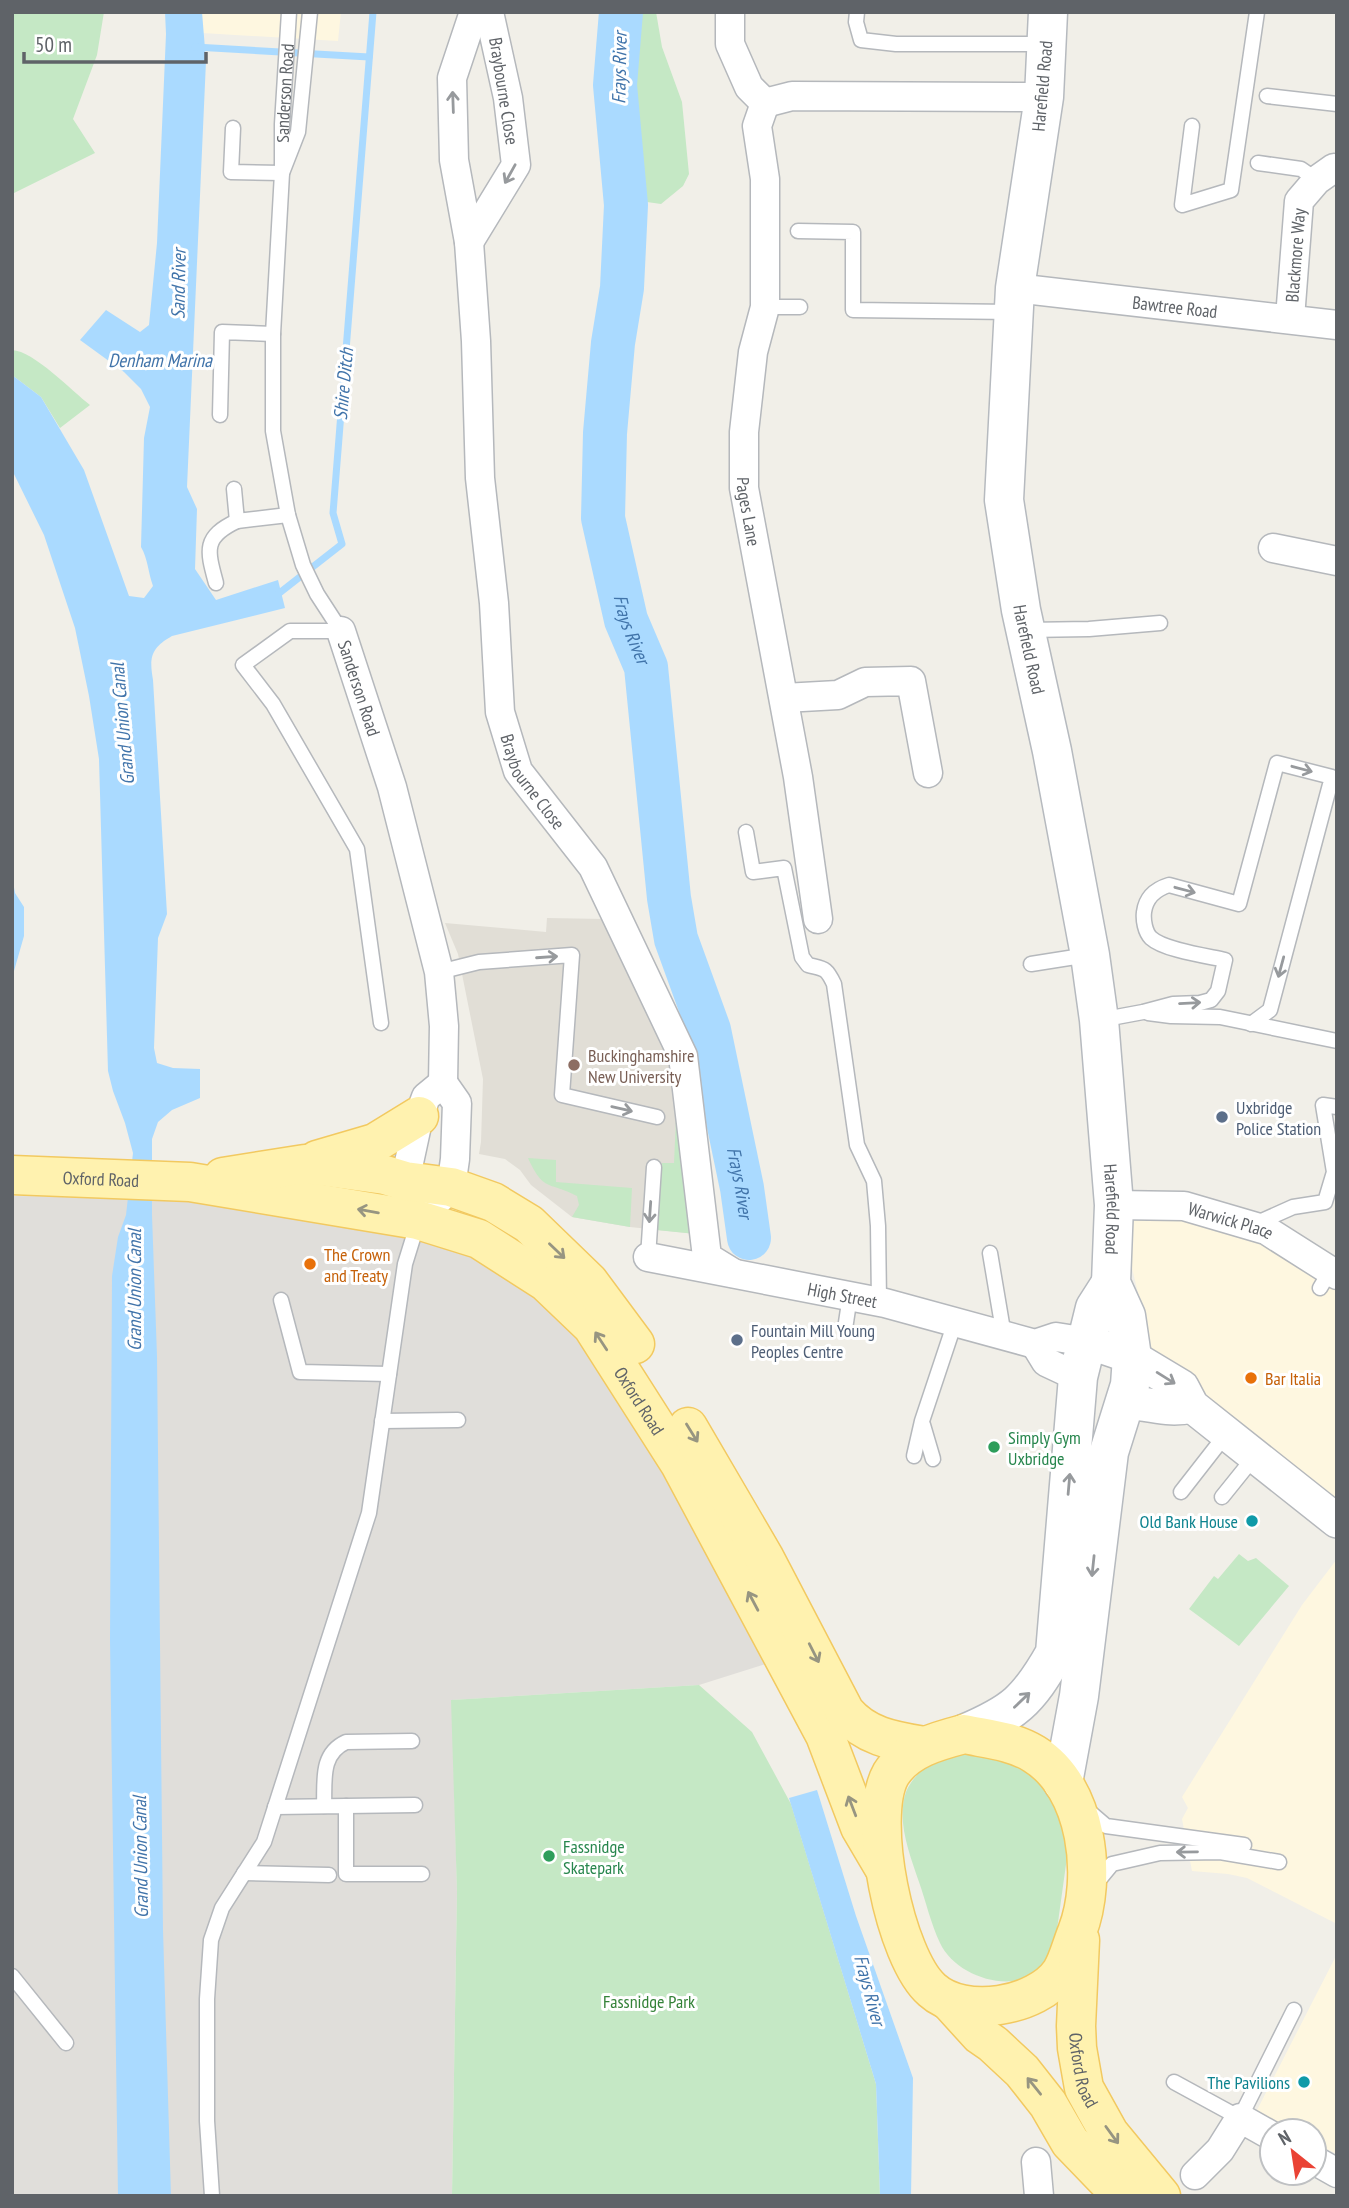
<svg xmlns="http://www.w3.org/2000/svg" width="1349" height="2208" viewBox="0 0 1349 2208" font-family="'PT Sans Narrow',sans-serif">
<rect width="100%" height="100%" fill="#f1efe8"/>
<g fill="#fef7e0">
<path d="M202 12H341L338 41 202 33Z"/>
<path d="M1182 1210 1265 1235 1337 1279V1515L1150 1362V1343L1120 1218Z"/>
<path d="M1337 1559V1924L1247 1878 1228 1874 1192 1871 1182 1819 1188 1808 1182 1797 1302 1605Z"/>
<path d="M1337 1954V2154L1314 2143V2131H1290L1255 2114Z"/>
</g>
<path fill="#e0deda" d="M12 1196 195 1198 434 1237 527 1283 590 1338 769 1663 699 1685 452 1700 457 1892 452 2196H12Z"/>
<path fill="#e1ded6" d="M547 918 605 919 665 1050 682 1117 696 1234 630 1227 572 1217 531 1185 520 1170 505 1159 479 1154 481 1142 483 1079 458 954 445 923 546 932Z"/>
<g fill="#c5e8c5">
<path d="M12 12H104L97 55 73 119 95 153 12 194Z"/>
<path d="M615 12H656L662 47 682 102 689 174 683 186 661 204 647 202 617 175 613 147 623 91Z"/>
<path d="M12 350C34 351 72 391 90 405L60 428 41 397 12 375Z"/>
<path d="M682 1117 696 1234 656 1230 662 1163H674L676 1118Z"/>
<path d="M528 1158 556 1160V1182L632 1188 630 1227 572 1217 579 1205 577 1196C549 1181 544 1193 528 1158Z"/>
<path d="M1239 1554 1248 1561 1256 1558 1289 1586 1239 1646 1189 1609 1214 1576 1218 1579Z"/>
<path d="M699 1685 752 1732 791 1804 876 2084 880 2196H452L457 1892 451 1700Z"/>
<path d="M953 1749 1028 1759 1072 1821 1055 1944 1046 1966C1039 1970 1031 1977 1023 1979 994 1988 953 1971 940 1943 931 1924 926 1902 919 1882 910 1855 896 1821 906 1792 914 1772 935 1760 953 1749Z"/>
</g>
<g fill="#aadaff">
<path d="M165 12H202L206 61 187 487 197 509 195 569 216 600 278 580 285 608 172 636C151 648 149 657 153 680L167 914 158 938 154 1048 157 1063 173 1068 200 1069V1098L172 1110 158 1122 152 1139V1215L157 1356 163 1930 171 2196H118L110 1640 112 1276 118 1237 126 1215 133 1153 125 1123 113 1091 108 1071 99 759 89 696 75 628 44 535 12 470V375L41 397 84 470 129 596 144 598 153 586C148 572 148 559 141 547L144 438 150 407 141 389 124 372 80 340 106 310 140 332 149 325 157 243 166 34Z"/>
<path d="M12 876 15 893 24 907V936L12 978Z"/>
<path d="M755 1185 761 1236 736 1239 731 1190Z"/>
<path d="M817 1790 856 1916 913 2078 911 2196H880L876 2084 789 1798Z"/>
</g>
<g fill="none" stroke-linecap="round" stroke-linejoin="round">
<g stroke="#aadaff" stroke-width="7">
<path d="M195 47 369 57"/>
<path d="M273 598 342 544 333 513 373 12"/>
</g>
<path stroke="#aadaff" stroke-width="44" id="s1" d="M621 12 615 85 626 205 622 288 613 343 605 433 603 518 626 620 646 667 669 898 676 939 709 1030 742 1188 749 1238"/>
<g stroke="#b5b8bc" stroke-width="17">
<g id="service">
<path d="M310 12 298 132 282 173 273 334V431L288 515 303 565 317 594 341 631"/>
<path d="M857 12 856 22 861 40 896 44H1045"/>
<path d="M1267 96 1337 104"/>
<path d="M1192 126 1182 205 1231 190 1257 12"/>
<path id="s2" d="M233 128 231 172 282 173V124L289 12"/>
<path d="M1258 163 1301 169 1317 180"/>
<path d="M798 231 853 232V310L1012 312"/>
<path d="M765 307H800"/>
<path d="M220 415 222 332 273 334"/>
<path d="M234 489 237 521 288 515"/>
<path d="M216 583C207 550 203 537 237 521"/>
<path d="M1027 630 1089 629 1160 623"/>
<path d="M341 631H290L243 665 273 704 357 849 381 1023"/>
<path d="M746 832 753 872 784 868 802 957 808 965C824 969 826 967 834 984L857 1145 874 1181 878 1226 879 1301"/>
<path d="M1031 964 1088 955"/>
<path d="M439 972 479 962 572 955 562 1095 657 1117"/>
<path d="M1148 1013 1171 1016 1220 1017 1337 1041"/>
<path d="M1100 1020 1143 1012 1173 1004 1200 1003 1211 1000 1218 991 1225 960C1207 956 1164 950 1151 938 1145 932 1143 920 1144 912 1146 897 1156 889 1169 885L1239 904 1277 763 1332 777 1270 1010 1251 1024"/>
<path d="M1255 1224 1293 1207 1325 1202 1334 1172 1323 1105 1337 1107"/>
<path d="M990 1253 1004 1336"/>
<path d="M648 1257 654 1167"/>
<path d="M1320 1288 1330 1271"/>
<path d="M281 1300 300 1372 389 1374"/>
<path d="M845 1329 850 1296"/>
<path d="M382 1421 458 1420"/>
<path d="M923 1425 933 1459"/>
<path d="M914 1456 922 1421 955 1322"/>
<path d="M1181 1492 1227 1433"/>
<path d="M1222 1497 1255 1456"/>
<path d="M324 1806C325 1781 320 1754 346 1742L412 1741"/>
<path d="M346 1806 415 1805"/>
<path d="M275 1807 346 1806V1874H422"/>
<path d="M1085 1808 1106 1826 1244 1845"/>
<path d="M244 1873 329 1875"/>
<path d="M1093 1887 1112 1864 1160 1853 1220 1852 1279 1862"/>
<path d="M12 1976 66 2043"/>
<path d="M1174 2082 1240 2118 1294 2010"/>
<path d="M212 2196 207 2121V1999L211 1940 222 1908 264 1842 369 1513 405 1264 418 1222"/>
</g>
</g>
<g stroke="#b5b8bc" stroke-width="31">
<g id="minor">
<path id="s3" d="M474 12 452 78 454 160 469 242 476 341 480 478 494 603 500 712 518 771 593 867 683 1056 707 1257 733 1273"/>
<path d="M730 12V44L749 87 765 103"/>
<path id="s4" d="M765 103 757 126 765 179V307L753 352 744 432V488L798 777 818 919"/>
<path d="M765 103 792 96 1044 97"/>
<path d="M469 242 516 165 508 98 489 12"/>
<path id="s5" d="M1015 288 1337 325"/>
<path id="s6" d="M1290 318 1299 201 1317 180 1334 168 1337 169"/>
<path d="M1273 548 1337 561"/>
<path id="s7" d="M341 631 392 787 439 972 444 1026 443 1083"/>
<path d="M784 698 838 695 865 682 911 681 928 773"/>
<path d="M443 1083 457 1103 455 1159 451 1187 418 1220 405 1181 419 1116 426 1097Z"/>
<path id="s8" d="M1114 1205 1184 1206 1266 1230 1337 1275"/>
<path id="s9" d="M648 1257 885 1303 1035 1344 1056 1337 1088 1342"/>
<path d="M1035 1344 1046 1362 1078 1377"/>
<path d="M1314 2160 1337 2173"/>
<path d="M1036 2162 1039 2196"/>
<path d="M1195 2175 1220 2150 1240 2118 1272 2136"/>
</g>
</g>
<g stroke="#b5b8bc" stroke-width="36">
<g id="tertiary">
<path d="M1088 1342 1132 1357 1182 1387 1192 1406 1337 1521"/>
<path d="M1123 1403C1150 1402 1164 1412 1192 1406"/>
</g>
</g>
<g stroke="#b6babf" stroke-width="41">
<g id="secondary">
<path id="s10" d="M1048 12 1044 97 1015 288 1004 500 1021 610 1052 751 1090 955 1099 1020 1114 1205 1111 1283 1126 1316 1132 1357 1130 1385 1109 1452 1079 1696 1063 1783"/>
<path d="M964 1734C1014 1713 1028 1701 1055 1653L1078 1377 1095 1308 1111 1283"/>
</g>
</g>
<g stroke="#f2c960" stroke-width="41">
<g id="primary">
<path d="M317 1160 375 1143 419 1116"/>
<path id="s11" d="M12 1175 190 1182 418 1220 479 1239 546 1282 592 1326 680 1464 825 1735 860 1827 883 1866"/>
<path d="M223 1177 305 1164 385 1175 405 1181 451 1187 493 1202 529 1224 589 1282 635 1344"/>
<path d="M688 1427 764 1557 845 1712C866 1737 894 1741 924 1746"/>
<path d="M964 1734C988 1739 1013 1741 1034 1754 1088 1787 1098 1878 1077 1932 1072 1944 1068 1961 1061 1972 1037 2007 964 2019 932 1990 895 1958 866 1817 891 1774 907 1749 937 1741 964 1734Z"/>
<path id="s12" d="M1080 1940 1076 2026 1077 2048 1084 2088 1109 2133 1161 2196"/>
<path d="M950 2002 980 2035 993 2044 1022 2071 1048 2104 1070 2142 1122 2196"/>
</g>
</g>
<use href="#service" stroke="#fff" stroke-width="14"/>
<use href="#minor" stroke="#fff" stroke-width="28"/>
<use href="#tertiary" stroke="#fff" stroke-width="33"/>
<use href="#secondary" stroke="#fff" stroke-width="38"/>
<use href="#primary" stroke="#fff2af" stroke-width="38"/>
</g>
<defs><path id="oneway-shaft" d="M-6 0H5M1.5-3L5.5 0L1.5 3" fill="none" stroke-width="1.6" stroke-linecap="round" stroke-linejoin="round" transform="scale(1.75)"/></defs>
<g stroke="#979a9d">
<use href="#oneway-shaft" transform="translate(453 102) rotate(-92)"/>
<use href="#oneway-shaft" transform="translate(510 174) rotate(119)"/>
<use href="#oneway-shaft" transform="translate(1302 769) rotate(15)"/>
<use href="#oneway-shaft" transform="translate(1185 890) rotate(15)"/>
<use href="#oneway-shaft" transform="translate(547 957) rotate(-4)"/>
<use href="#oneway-shaft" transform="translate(1281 967) rotate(105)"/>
<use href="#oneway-shaft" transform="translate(1190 1003) rotate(-3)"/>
<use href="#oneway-shaft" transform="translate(622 1109) rotate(13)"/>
<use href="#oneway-shaft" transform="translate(650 1212) rotate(94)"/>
<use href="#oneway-shaft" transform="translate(1166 1378) rotate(32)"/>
<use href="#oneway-shaft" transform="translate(1069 1484) rotate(-85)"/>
<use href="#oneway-shaft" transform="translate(1093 1566) rotate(96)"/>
<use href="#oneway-shaft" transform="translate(1022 1700) rotate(-44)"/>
<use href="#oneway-shaft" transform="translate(1187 1852) rotate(179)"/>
</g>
<g stroke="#979581">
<use href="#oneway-shaft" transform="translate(368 1211) rotate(-170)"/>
<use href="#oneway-shaft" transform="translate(557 1251) rotate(44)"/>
<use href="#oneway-shaft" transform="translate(601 1341) rotate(-123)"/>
<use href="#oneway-shaft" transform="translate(692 1433) rotate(58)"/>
<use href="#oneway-shaft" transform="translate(753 1601) rotate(-118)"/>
<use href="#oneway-shaft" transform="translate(814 1653) rotate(63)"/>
<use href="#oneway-shaft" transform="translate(852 1806) rotate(-111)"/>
<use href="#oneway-shaft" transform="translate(1034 2086) rotate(-129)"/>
<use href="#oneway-shaft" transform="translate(1112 2135) rotate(54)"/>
</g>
<circle fill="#8d6e63" stroke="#fff" stroke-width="2.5" cx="574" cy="1065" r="7"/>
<g fill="#5c6f8a" stroke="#fff" stroke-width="2.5">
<circle cx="1222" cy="1117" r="7"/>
<circle cx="737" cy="1340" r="7"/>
</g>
<g fill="#e8710a" stroke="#fff" stroke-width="2.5">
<circle cx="310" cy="1264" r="7"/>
<circle cx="1251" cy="1378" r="7"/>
</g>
<g fill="#2e9e5b" stroke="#fff" stroke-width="2.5">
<circle cx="994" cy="1447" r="7"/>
<circle cx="549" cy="1856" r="7"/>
</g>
<g fill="#0f9aa8" stroke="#fff" stroke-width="2.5">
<circle cx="1252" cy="1521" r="7"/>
<circle cx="1304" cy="2082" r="7"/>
</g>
<g text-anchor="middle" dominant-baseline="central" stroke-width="6" stroke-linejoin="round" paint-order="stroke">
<g font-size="18" fill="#5f6368" stroke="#fff">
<text transform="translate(1042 86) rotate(-85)">Harefield Road</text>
<text transform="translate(504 91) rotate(81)">Braybourne Close</text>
<text stroke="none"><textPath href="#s2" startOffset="175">Sanderson Road</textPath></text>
<text stroke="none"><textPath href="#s6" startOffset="63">Blackmore Way</textPath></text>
<text stroke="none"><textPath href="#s5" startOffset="161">Bawtree Road</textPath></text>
<text stroke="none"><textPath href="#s4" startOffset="413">Pages Lane</textPath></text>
<text stroke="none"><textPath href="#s10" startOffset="642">Harefield Road</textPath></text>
<text stroke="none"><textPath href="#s7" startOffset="60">Sanderson Road</textPath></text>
<text stroke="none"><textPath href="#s3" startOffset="784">Braybourne Close</textPath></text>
<text stroke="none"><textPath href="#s11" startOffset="89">Oxford Road</textPath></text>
<text stroke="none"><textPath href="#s10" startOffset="1209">Harefield Road</textPath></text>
<text stroke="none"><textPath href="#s8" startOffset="119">Warwick Place</textPath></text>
<text stroke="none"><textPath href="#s9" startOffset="198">High Street</textPath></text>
<text stroke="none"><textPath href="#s11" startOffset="705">Oxford Road</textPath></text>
<text stroke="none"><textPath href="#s12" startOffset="131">Oxford Road</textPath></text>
</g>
<g font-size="18" fill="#785e54" stroke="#fff" text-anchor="start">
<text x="588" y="1055">Buckinghamshire<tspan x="588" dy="21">New University</tspan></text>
</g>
<g font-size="18" fill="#4e5e75" stroke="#fff" text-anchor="start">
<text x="1236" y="1107">Uxbridge<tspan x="1236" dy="21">Police Station</tspan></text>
<text x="751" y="1330">Fountain Mill Young<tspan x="751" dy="21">Peoples Centre</tspan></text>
</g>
<g font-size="18" fill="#c56008" stroke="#fff" text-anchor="start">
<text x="324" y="1254">The Crown<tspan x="324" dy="21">and Treaty</tspan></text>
<text x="1265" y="1378">Bar Italia</text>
</g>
<g font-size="18" fill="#27864d" stroke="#fff" text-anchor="start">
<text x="1008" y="1437">Simply Gym<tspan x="1008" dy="21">Uxbridge</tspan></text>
<text x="563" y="1846">Fassnidge<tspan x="563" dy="21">Skatepark</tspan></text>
</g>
<g font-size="18" fill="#0d838f" stroke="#fff" text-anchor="end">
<text x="1238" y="1521">Old Bank House</text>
<text x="1290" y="2082">The Pavilions</text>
</g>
<g font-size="18" fill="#348238" stroke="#fff">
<text x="649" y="2001">Fassnidge Park</text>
</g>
<g font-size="19" font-style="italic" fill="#4174aa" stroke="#fff">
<text transform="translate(619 68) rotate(-89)">Frays River</text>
<text transform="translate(178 284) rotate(-89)">Sand River</text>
<text x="160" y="360">Denham Marina</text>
<text transform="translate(343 384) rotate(-85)">Shire Ditch</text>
<text stroke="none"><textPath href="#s1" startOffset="623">Frays River</textPath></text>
<text transform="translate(122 724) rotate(-95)">Grand Union Canal</text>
<text stroke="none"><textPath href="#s1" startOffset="1190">Frays River</textPath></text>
<text transform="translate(134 1290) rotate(-90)">Grand Union Canal</text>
<text transform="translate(140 1857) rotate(-91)">Grand Union Canal</text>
<text transform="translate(870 1990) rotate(75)">Frays River</text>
</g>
</g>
<rect width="1349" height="2208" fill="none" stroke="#5f6368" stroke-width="28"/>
<g transform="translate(1293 2152) rotate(330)"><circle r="33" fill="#ffffff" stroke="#bfc1c3" stroke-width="2"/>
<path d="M0-5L12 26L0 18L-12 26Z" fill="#ea4335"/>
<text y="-10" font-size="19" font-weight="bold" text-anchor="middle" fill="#5f6368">N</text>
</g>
<path d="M24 52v10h182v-10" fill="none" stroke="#5f6368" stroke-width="3.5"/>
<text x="35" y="52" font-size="21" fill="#5f6368" stroke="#ffffff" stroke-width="5" paint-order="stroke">50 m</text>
</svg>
